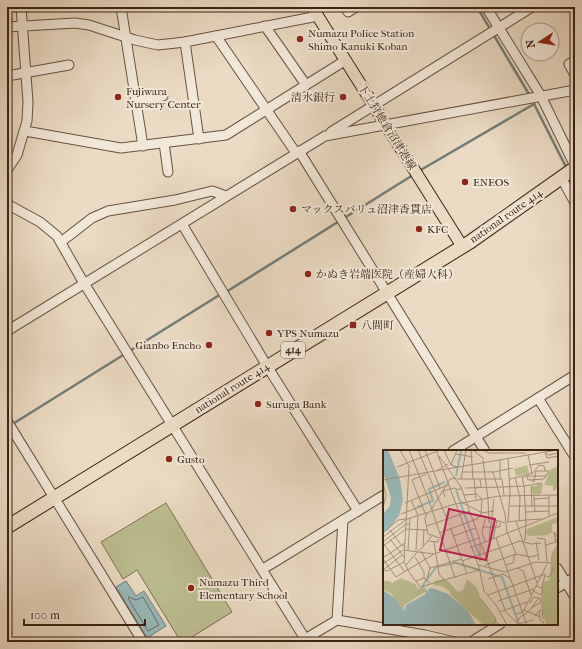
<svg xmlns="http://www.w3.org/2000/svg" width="582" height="649" viewBox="0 0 582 649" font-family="'IM FELL French Canon','Noto Serif JP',serif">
<rect width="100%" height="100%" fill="#ebdbc4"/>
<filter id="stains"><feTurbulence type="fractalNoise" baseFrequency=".005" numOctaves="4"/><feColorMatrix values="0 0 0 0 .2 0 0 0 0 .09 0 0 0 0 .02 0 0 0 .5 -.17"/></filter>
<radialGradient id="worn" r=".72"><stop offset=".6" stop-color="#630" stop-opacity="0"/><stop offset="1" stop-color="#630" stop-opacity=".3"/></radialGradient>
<path fill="#bcbe91" stroke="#7c7052" d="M166 503 232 612 184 642H181L137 570 123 579 101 542Z"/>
<path fill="#99b9ba" stroke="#747d78" d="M126 581 136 596 144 591 166 626 147 638 116 587Z"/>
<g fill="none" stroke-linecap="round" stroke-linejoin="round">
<path stroke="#6a6e67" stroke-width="1" d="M129 597 136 600 143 597 159 625 148 631 129 600Z"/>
<g stroke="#747d78" stroke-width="2.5">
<path d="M477 7 530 96"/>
<path d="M533 102 567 169"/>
<path d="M419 171 534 104"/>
<path d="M570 175 575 186"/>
<path d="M226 292 413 175"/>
<path d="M11 425 221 294"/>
</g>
<g stroke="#685140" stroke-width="11">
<g id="minor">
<path d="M121 7 143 146"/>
<path d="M345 7 348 12 356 7"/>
<path d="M486 7 541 96 575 166"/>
<path d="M265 26 306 85"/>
<path d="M7 27 75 23 89 25 135 40 158 45 185 42 318 16"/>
<path d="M216 36 296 153"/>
<path d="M185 42 199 139"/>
<path d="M575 61 569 64 575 75"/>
<path d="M7 76 69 65"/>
<path d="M135 100 163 96"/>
<path d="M25 131 121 148 226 135 346 60"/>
<path d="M331 132 532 7"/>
<path d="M164 143 168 172"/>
<path d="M299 151 485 451"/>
<path d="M7 170 17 155 27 121 28 102 21 7"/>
<path d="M561 177 575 203"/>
<path d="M7 204 40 222 57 236 82 280 307 642"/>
<path d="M182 224 267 366 358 511"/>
<path d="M61 242 92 218 108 211 175 200 212 191 226 196"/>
<path d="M7 331 325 136 575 90"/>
<path d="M538 398 575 457"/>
<path d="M7 421 143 642"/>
<path d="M453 451 575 375"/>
<path d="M557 568 575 597"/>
<path d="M263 569 384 495"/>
<path d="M557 588 575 577"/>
<path d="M337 620 343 520"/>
<path d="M305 639 337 620 425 635 455 642"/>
<path d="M471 642 500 624"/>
</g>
</g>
<g stroke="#3c2314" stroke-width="13">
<path id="major" d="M312 7 462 246"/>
</g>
<g stroke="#3c2314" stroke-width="15">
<path id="highway" d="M7 527 470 242 575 168"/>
</g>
<use href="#minor" stroke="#f2e8d9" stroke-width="9"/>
<use href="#major" stroke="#ebdbc4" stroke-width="11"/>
<use href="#highway" stroke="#ebdbc4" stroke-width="13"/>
</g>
<g fill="#8f2418" stroke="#f2e8d9" stroke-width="1.5">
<circle cx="300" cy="39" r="4"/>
<circle cx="118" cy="97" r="4"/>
<circle cx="343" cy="97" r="4"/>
<circle cx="465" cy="182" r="4"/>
<circle cx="293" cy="209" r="4"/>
<circle cx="419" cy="229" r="4"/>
<circle cx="308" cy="274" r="4"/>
<rect x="349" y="321" width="8" height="8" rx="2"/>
<circle cx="269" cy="333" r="4"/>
<circle cx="209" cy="345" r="4"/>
<circle cx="258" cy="404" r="4"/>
<circle cx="169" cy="459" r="4"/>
<circle cx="191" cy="588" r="4"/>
</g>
<g text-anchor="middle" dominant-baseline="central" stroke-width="4" stroke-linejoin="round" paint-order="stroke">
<rect fill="#f2e8d9" stroke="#735e4f" stroke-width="1" x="281" y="342" width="24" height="16" rx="3"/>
<g font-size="10" font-weight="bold" fill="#3c2314">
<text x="293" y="350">414</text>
</g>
<g font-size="11" fill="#3c2314" stroke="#f2e8d9" text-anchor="start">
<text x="308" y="33">Numazu Police Station<tspan x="308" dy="13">Shimo Kanuki Koban</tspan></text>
<text x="126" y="91">Fujiwara<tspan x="126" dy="13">Nursery Center</tspan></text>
<text x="335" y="97" text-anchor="end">清水銀行</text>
<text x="473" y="182">ENEOS</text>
<text x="301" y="209">マックスバリュ沼津香貫店</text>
<text x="427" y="229">KFC</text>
<text x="316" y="274">かぬき岩端医院（産婦人科）</text>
<text x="361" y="325">八間町</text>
<text x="277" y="333">YPS Numazu</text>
<text x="201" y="345" text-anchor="end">Gianbo Encho</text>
<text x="266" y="404">Suruga Bank</text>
<text x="177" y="459">Gusto</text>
<text x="199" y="582">Numazu Third<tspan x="199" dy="13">Elementary School</tspan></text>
</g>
<g font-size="11" fill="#3c2314" stroke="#f2e8d9">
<text transform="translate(387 127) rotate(58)">下土狩徳倉沼津港線</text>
<text transform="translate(506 216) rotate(-35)">national route 414</text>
<text transform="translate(232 388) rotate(-32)">national route 414</text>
</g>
</g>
<g transform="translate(383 450)">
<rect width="175" height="175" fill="#ebdbc4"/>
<path d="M144 15 146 23 133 26 131 19ZM175 16V38L170 41V36L161 35 167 20ZM154 34H160L158 44 150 45 148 36H154ZM175 67V73L169 74V82L164 85 146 86 143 83 144 79ZM175 89V175H163L158 156 159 142 161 132 167 130 168 105 174 94 171 90ZM18 128 32 134 35 139 40 137 42 142 21 155V160L9 144 0 139 1 131H7L9 133ZM63 129 75 142 80 140 84 129 94 138 98 150 117 175H100L67 144 68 142 59 136 51 135V131Z" fill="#bcbe91"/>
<path d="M0 0H5L17 29 20 50 16 66 5 80 0 82V64L7 56 8 48 0 22ZM40 136 46 143 45 139 49 138 65 144 85 161 93 175H0V140L12 148 21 161 23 155 43 144Z" fill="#99b9ba"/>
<path fill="none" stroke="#99b9ba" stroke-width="2" d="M73 26 78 1M73 40 96 105M34 57 50 51 46 39 62 32M70 112 119 127 135 172M41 138 40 135 54 116"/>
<path fill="none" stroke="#a5917e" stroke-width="1" d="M17 0 26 16 21 112 26 122 37 137 96 120M26 0 45 48 72 128M35 0 64 69M42 0 57 38M53 0 96 117 101 141 113 155 124 175M61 0 68 15M74 0 68 15 74 17M88 0 90 29M90 0 101 9M100 0 106 3H143M162 2 164 8 175 6M163 3 166 5 175 3M73 4 90 7M145 4 149 24M56 6 78 37 97 90V112M125 8 127 42 125 72M100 10 105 49M117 10V29M146 15 166 12M14 17 57 0M53 21 65 14M80 22H111L130 18M110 22 122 64 124 82 133 104M132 27 137 48 136 71M139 27 141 36 159 33M139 28 143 26H163L161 29 145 30 144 26M74 29H119L120 37 141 36 143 70 159 69M78 29 83 0M91 29 93 49M127 29 150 23 156 15 161 16 162 21M0 30 174 0M29 30 42 63M29 30 43 24M148 30 151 32 153 21H166L163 26M0 33 3 45 0 58M148 36 149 57M82 38 120 37 121 45M92 38 98 37 97 29M81 45 94 44 99 49M166 45V66M151 46 152 62M62 47 60 41 71 38 76 40 78 37M105 49 106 73M151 49 166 48M28 50 35 65 33 100M78 52 98 62M22 53 65 35M73 54 116 46 175 45M126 56H175M48 60 67 29 73 28M143 62 166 61M44 63 42 69 45 84 60 89M98 63 111 61M18 64 39 56M98 66 122 73M102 69 99 83 102 92M133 71 154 133M124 72 143 70 142 91M44 76 87 61M99 77H117V73M68 79 84 124M7 80 19 96H22M0 83 15 70 23 69M56 83 94 69 98 64 99 49M70 86 93 78M0 87 24 69 72 54M113 88 144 175M154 88 162 89 164 112M7 89 22 108M110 89 114 71M106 90 111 49M45 91 55 92V89M0 92 23 74H27M51 92 56 124 61 130M153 92 156 110M0 93 22 122M98 93 122 160M163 95 173 92 171 82 175 88M0 96 23 79 44 80M40 96 41 80M87 98 175 63M25 100 27 68M37 100 49 86M38 101 47 118 44 129M32 107 41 122V128M0 108 22 93M0 109 13 127 51 104 96 88M79 111 137 91 148 94 158 93M0 114 20 100 51 104M23 115 36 100M96 115 122 122 153 112 169 113M102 115 133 104 148 107 155 105M123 115 130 113 132 104M55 117 73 113 97 120M47 118 79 109M135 118 140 121 148 145M0 120 19 105M0 120 4 121 21 112M163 126 166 127 171 118M105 129 120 124 127 128M33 131 41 128 47 133M150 141 158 145 159 143V138L153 136M105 145 162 124 159 138M98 149 113 169 110 175M115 151 151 139M147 153 150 147 156 148M148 158 157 153 158 149 156 148M121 160 135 174 150 170M141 160 157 167M156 161 159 160 160 169M117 162 144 152M133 164 140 162 164 114M152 166 156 161 157 170 161 172 159 175M135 173 136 168 146 161 156 148"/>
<path fill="#c2185b" fill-opacity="0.15" stroke="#c2185b" stroke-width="2" d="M66 59 112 69 103 110 57 100Z"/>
<rect width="175" height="175" fill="none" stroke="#3c2314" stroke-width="2"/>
</g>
<rect width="582" height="649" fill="none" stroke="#ebdbc4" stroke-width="24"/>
<rect x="8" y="8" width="566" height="633" fill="none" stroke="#3c2314" stroke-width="2"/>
<rect x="12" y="12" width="558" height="625" fill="none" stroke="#3c2314"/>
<g transform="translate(540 42) rotate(258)"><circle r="19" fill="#f2e8d9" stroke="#a9998a"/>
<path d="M0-3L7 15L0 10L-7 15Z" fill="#8f2418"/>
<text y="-6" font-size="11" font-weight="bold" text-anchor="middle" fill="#3c2314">N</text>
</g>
<path d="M24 619v6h121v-6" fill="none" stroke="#3c2314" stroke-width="2"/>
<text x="30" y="619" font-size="12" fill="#3c2314" stroke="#f2e8d9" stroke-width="3" paint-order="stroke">100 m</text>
<rect width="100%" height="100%" filter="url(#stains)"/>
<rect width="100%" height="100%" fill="url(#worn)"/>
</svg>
